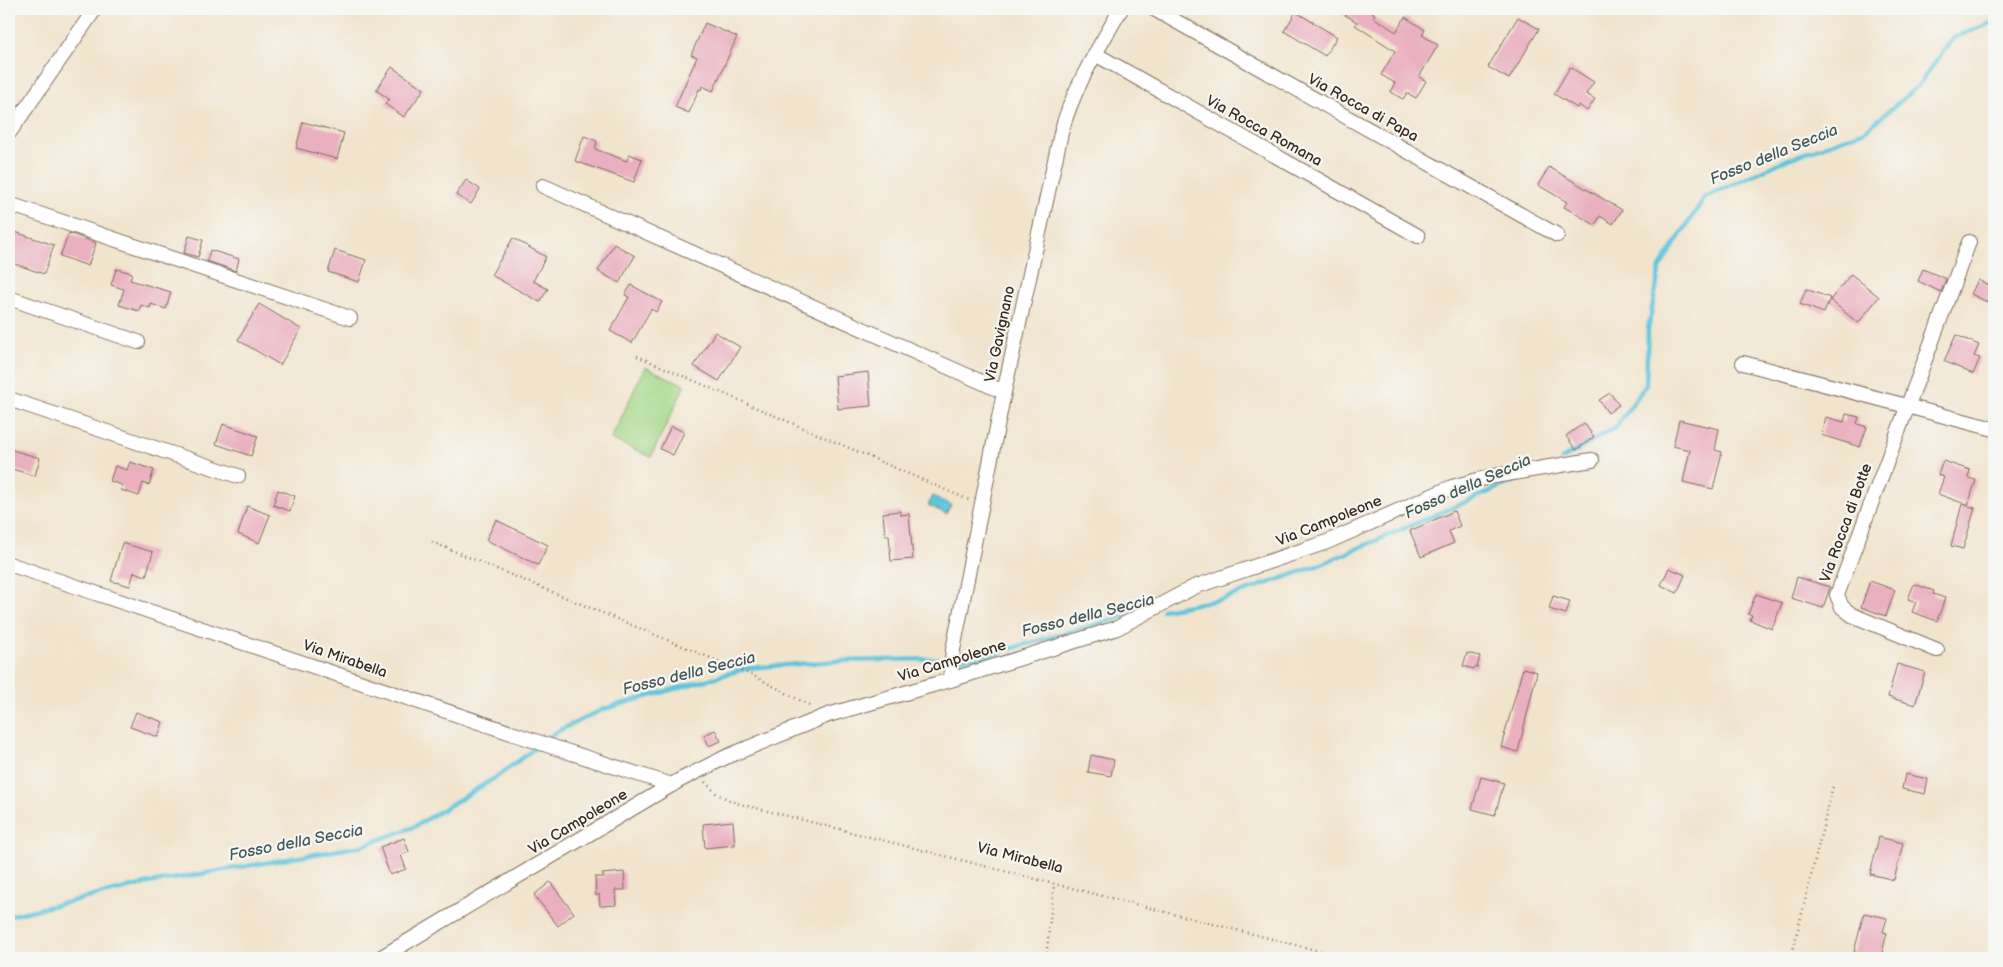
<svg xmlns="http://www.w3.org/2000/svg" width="2003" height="967" viewBox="0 0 2003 967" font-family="'Balsamiq Sans',sans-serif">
<rect width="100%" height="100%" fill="#f6f6f2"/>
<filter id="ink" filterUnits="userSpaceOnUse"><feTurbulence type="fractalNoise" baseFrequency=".02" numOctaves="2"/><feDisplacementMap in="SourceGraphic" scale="10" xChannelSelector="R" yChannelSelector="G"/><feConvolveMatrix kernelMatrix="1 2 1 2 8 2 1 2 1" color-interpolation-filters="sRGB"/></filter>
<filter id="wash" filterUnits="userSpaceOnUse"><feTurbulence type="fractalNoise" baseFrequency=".0096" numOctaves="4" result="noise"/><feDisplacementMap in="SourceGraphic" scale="20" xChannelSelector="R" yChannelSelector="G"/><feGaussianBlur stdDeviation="1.12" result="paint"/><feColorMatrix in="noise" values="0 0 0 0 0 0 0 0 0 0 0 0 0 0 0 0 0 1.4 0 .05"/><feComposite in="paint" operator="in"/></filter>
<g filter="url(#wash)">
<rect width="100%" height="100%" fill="#f1e4cd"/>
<path fill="#a3d787" stroke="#6f8052" d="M645 367 685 385 651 457 611 439Z"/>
<path fill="#5fc5dc" stroke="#4d787d" d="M933 496 951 505 946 514 928 505Z"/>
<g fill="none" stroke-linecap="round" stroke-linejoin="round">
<g stroke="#5fc5dc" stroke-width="4.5">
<path d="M1562 459 1616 427 1646 385 1648 329 1660 267 1705 197 1786 160 1865 131 1918 86 1953 38 1994 22"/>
<path d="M1163 610 1223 599 1317 566 1521 478"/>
<path d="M9 916 149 883 362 846 414 827 498 776 558 731 604 709 748 668 837 661 978 658 1126 616"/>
</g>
</g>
<g id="blocks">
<g fill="#eab0c0">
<path d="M1335 9H1367L1375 14 1373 17 1396 32 1405 17 1425 30 1422 35 1438 45 1419 77 1426 81 1416 98 1407 93 1403 99 1390 92 1395 83 1381 75 1395 51 1355 25 1357 22Z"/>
<path d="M1296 12 1337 37 1325 56 1284 31Z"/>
<path d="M1518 17 1539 29 1509 79 1488 67Z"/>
<path d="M705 23 737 37 713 91 702 86 701 90 699 89 689 113 675 107 697 57 691 55Z"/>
<path d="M392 67 424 89 404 117 385 104 389 99 376 90Z"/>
<path d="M1570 67 1594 82 1586 94 1595 99 1587 111 1579 105 1577 108 1554 94Z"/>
<path d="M303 122 344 133 337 159 296 148Z"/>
<path d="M584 136 597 141 595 149 627 161 629 154 642 159 634 182 575 161Z"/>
<path d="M1549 167 1622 210 1613 224 1600 216 1595 225 1564 207 1567 202 1538 185Z"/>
<path d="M466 180 480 189 471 204 456 195Z"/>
<path d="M9 230 54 245 44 274 9 262 14 246 9 244Z"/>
<path d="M69 233 96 243 88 266 60 256Z"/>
<path d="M189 236 203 240 198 257 184 253Z"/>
<path d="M513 238 546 257 533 281 548 289 540 302 491 275Z"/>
<path d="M614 244 635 256 619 283 598 271Z"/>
<path d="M210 250 239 259 236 271 207 261Z"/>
<path d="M335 250 366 260 359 282 328 272Z"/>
<path d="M116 269 132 273 130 280 171 292 166 309 151 304 150 308 141 305 139 311 119 305 124 289 111 285Z"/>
<path d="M1923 269 1946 279 1941 292 1918 281Z"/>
<path d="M1851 274 1879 297 1858 323 1830 300Z"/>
<path d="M1978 280 1994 288 1987 302 1971 294Z"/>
<path d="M631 285 662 302 656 312 651 309 632 343 610 331 629 297 625 295Z"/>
<path d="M1806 289 1830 298 1824 313 1800 304Z"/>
<path d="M259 304 301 329 280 365 238 340Z"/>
<path d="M715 332 740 347 719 381 694 366Z"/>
<path d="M1956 335 1979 345 1974 356 1980 358 1973 374 1944 361Z"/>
<path d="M868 372 871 406 838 409 835 376Z"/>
<path d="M1610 393 1619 405 1608 413 1599 400Z"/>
<path d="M1846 414 1859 417 1857 424 1867 427 1860 447 1821 435 1826 417 1844 422Z"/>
<path d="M1679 420 1719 429 1715 450 1722 452 1713 489 1683 482 1690 450 1673 446Z"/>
<path d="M1584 423 1594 437 1576 450 1566 436Z"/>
<path d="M223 424 258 436 251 456 216 444Z"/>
<path d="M671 426 684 432 673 455 660 449Z"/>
<path d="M9 449 40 458 35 476 9 468Z"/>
<path d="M1943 461 1970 470 1968 478 1976 480 1968 505 1938 494 1944 477 1938 475Z"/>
<path d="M130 462 154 470 149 485 143 483 139 496 121 490 122 485 110 481 115 466 127 470Z"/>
<path d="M278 490 295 496 290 511 273 505Z"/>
<path d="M1962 504 1975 508 1963 549 1951 546Z"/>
<path d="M247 506 270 515 259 543 238 534Z"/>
<path d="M900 511V515L909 514 913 559 891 561 889 535H885L883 513Z"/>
<path d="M1454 511 1460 526 1449 531 1454 543 1421 557 1410 531Z"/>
<path d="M496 520 548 545 538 565 486 540Z"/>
<path d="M122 543 153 552 146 576 134 572 130 586 111 581Z"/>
<path d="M1669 568 1685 575 1677 593 1661 585Z"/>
<path d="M1797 577 1830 587 1823 608 1791 598Z"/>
<path d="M1870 581 1895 590 1886 616 1861 607Z"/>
<path d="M1914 584 1934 591 1933 594 1945 598 1937 621 1912 612 1916 602 1908 599Z"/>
<path d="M1756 594 1782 603 1772 629 1750 620 1752 615 1748 614Z"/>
<path d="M1553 596 1570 601 1566 614 1549 609Z"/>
<path d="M1467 653 1480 656 1477 668 1475 667 1474 669 1463 666Z"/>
<path d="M1897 664 1925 672 1915 705 1888 697Z"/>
<path d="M1523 668 1537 672 1518 752 1501 747Z"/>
<path d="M136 712 163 722 158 737 130 727Z"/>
<path d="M715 730 721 741 709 746 704 735Z"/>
<path d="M1091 755 1114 760 1111 776 1088 772Z"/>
<path d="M1905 774 1928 779 1925 794 1902 789Z"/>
<path d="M1481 777 1504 783 1495 815 1472 809Z"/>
<path d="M733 821 735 845 705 848 703 824Z"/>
<path d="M1879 837 1903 843 1894 880 1870 874Z"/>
<path d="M404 838 409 852 401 855 406 869 390 875 380 847Z"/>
<path d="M624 872 625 890H615L616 905 600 906 599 894 596 896 595 877H604L602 874Z"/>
<path d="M550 882 574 913 558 926 534 895Z"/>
<path d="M1864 913 1887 918 1883 932 1887 933 1881 957 1878 956 1877 958 1854 952Z"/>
</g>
</g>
</g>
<g filter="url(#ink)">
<use href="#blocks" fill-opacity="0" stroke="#7b6b5b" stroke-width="1"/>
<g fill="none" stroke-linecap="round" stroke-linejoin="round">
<g stroke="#7b6b5b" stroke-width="16">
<g id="minor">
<path d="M1154 9 1557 235"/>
<path d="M1095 54 1418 236"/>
<path d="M9 133 95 9"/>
<path d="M543 186 1004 392"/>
<path d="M9 204 350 318"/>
<path d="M9 298 138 342"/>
<path d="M1743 363 1994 429"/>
<path d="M9 399 238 476"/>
<path d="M9 564 553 747 672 785"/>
<path d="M1937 650 1852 615 1842 607 1837 595 1969 242"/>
<path d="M950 680 953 650 1004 392 1061 133C1073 88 1098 49 1121 9"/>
<path d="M380 958 680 780 726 757 828 715 950 680 1117 628 1194 587 1327 542 1452 487 1489 477 1592 460"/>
</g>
</g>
<g stroke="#7b6b5b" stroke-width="2.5" stroke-dasharray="1 4" stroke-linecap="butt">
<path d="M637 356 969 500"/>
<path d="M432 542 754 676 811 706"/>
<path d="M705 782 717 794 736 803 1347 958"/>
<path d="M1046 958 1054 884"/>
<path d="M1791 958 1833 786"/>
</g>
<use href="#minor" stroke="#fff" stroke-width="14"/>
</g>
</g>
<g text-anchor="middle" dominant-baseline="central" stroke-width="4.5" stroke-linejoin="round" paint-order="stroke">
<g font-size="15" fill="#3b2a1e" stroke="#f6f6f2">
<text transform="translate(1363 108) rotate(29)">Via Rocca di Papa</text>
<text transform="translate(1264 131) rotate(29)">Via Rocca Romana</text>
<text transform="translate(1000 334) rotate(-78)">Via Gavignano</text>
<text transform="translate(1329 521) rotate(-22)">Via Campoleone</text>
<text transform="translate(1846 523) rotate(-70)">Via Rocca di Botte</text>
<text transform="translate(345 659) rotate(19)">Via Mirabella</text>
<text transform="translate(952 661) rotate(-17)">Via Campoleone</text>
<text transform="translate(578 822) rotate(-31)">Via Campoleone</text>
<text transform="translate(1020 858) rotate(14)">Via Mirabella</text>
</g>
<g font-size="16" font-style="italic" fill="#465857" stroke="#f6f6f2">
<text transform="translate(1774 155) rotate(-22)">Fosso della Seccia</text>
<text transform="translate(1468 487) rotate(-24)">Fosso della Seccia</text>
<text transform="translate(1088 616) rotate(-14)">Fosso della Seccia</text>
<text transform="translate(689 674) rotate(-14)">Fosso della Seccia</text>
<text transform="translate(296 843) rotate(-11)">Fosso della Seccia</text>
</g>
</g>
<rect width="2003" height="967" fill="none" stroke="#f6f6f2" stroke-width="30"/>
</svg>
